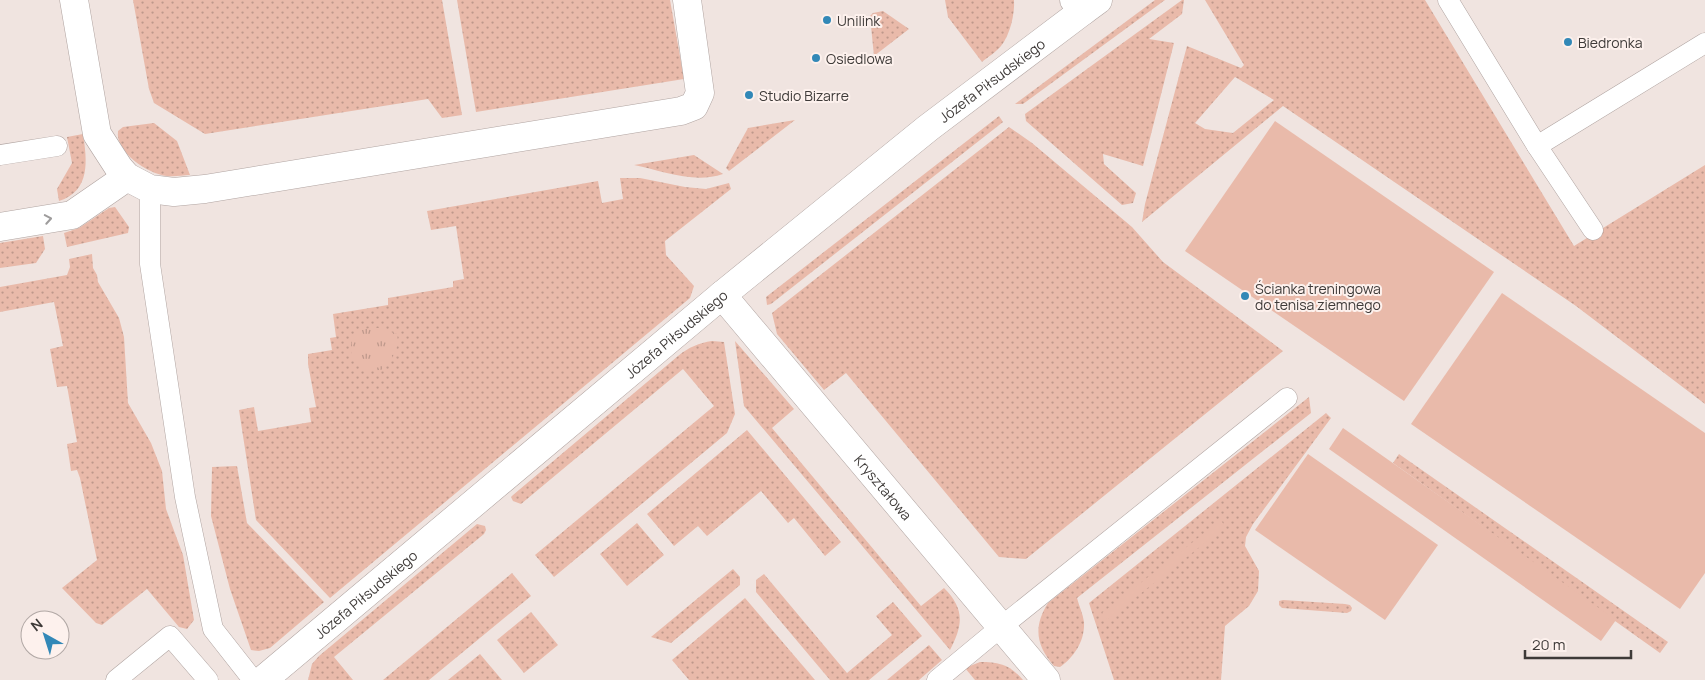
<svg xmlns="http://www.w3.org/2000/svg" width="1705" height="680" viewBox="0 0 1705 680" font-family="Manrope,sans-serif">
<defs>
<pattern id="grass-dots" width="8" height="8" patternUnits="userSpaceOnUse" patternTransform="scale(1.25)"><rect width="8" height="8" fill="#e9baaa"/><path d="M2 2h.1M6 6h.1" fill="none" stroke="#be988b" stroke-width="1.8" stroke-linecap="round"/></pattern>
<pattern id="park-tufts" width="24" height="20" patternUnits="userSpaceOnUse" patternTransform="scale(1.25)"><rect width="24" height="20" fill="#e9baaa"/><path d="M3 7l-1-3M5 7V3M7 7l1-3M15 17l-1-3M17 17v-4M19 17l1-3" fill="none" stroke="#be988b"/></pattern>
</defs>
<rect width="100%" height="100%" fill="#f0e4e0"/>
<g fill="url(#grass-dots)" fill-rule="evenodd">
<path d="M133 0H442L462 115 442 118 428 99 205 134 154 103 149 89Z"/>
<path d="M457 0H670L684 79 476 112Z"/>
<path d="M945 0H1014C1015 14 1010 35 1001 46 996 52 988 57 982 62L948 17Z"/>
<path d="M1155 0H1165L1023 104H1015Z"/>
<path d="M1182 0H1184L1182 14 1149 39 1174 43 1143 166 1103 154 1104 164 1136 193 1133 203 1122 205 1026 121 1025 114Z"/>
<path d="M1205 0H1425L1574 246 1705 165V404L1576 306 1283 106 1142 222 1145 204 1187 46 1241 68 1244 65ZM1235 77 1274 100 1233 133 1205 129 1195 123Z"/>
<path d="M883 11 909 29 874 56 870 16 873 13Z"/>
<path d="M999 116 1003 122 771 304 767 305 766 297Z"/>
<path d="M795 120 729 171 726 168 748 128Z"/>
<path d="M154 123 177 141 190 175C183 175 174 177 167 176 148 174 115 152 118 131L123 127Z"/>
<path d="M1009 127 1032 143 1132 227 1163 262 1283 351 1026 559 999 557 846 373 824 390 777 334 772 313Z"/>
<path d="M83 134C87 160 91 191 59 201L57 189 72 163 67 137Z"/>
<path d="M694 155 723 174C694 184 663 171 634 165Z"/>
<path d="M620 178H640L685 187 706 189 729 183 731 189 665 241 666 255 694 286 690 298 330 598 256 520 239 410 254 407 258 431 311 422 309 408 316 407 308 364V354L332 350 330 338 336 337 333 314 388 305V298L453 287V281L464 279 456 226 431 230 427 211 598 181 602 203 623 199Z"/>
<path d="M115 207 129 227 128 233 67 247 64 233 79 228 109 208Z"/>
<path d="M43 236 45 249 36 263 0 268V243Z"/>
<path d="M92 254 93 268 97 275 98 282 119 318 124 337 128 403 151 443 162 471 166 509 183 555 194 620 187 629 179 627 147 589 102 625 96 623 62 588 97 560 80 478 77 470 71 471 67 444 77 442 67 386 57 387 50 349 63 346 54 302 0 312V287L67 275 70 267 69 259Z"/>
<path d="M712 341 724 342 735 414 727 433 554 577 535 555 714 406 683 369 521 504 513 501 511 497 513 495 678 356C689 347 699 343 712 341Z"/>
<path d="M735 341 794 409 772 428 921 606 944 588C965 609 963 625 950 650L744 406Z"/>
<path d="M1309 397 1311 413 1077 598C1079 606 1083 614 1084 622 1085 641 1074 657 1060 667L1054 666C1036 645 1033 627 1048 603Z"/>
<path d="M1326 413 1331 418 1253 524 1246 537 1245 546 1259 571 1258 591 1249 606 1225 626 1221 680H1114L1089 603Z"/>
<path d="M747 430 841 542 825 556 794 518 788 523 761 491 707 536 698 526 674 546 647 514Z"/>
<path d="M1399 454 1668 642 1660 653 1393 463Z"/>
<path d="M237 466 247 523 324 602 270 648 259 651 251 650 230 589 211 516 212 467Z"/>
<path d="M637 523 664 555 627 586 600 554Z"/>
<path d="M477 524 485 526 486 530 484 534 334 657 353 680H308L312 664 319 656Z"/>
<path d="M733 569 740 577V585L671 643 651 637Z"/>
<path d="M512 573 531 596 429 680H383Z"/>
<path d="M764 574 847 673 892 635 876 616 893 602 922 636 869 680H830L756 592V580Z"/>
<path d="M745 598 815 680H689L672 660Z"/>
<path d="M1283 600 1345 604 1350 605 1352 608 1351 611 1347 613 1282 608 1279 605V601Z"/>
<path d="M531 612 558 645 524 673 497 640Z"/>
<path d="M929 645 942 660 919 680H887Z"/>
<path d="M480 654 502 680H448Z"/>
<path d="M980 662C1000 662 1010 665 1023 680H975L965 668Z"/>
</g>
<path fill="url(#park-tufts)" d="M379 328 397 334C400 349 392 361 381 370 377 370 372 371 368 370 353 367 345 347 356 334 361 328 372 328 379 328Z"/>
<g fill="#e9baaa">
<path d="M1275 121 1494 272 1404 401 1185 251Z"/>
<path d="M1502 293 1705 433V573L1680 609 1411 424Z"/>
<path d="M1343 428 1616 620 1601 641 1329 449Z"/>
<path d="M1308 454 1438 545 1385 620 1255 530Z"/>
<path d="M1221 520 1225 527 1107 620 1102 613Z"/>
</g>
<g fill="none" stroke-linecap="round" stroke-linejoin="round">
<g stroke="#b0a4a1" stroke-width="21">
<g id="service">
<path d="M1448 0 1537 146 1593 230"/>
<path d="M1537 146 1705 43"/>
<path d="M0 155 57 146"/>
<path d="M150 189V264L185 497 213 629 253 680"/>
<path d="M116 680 170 636 208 680"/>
<path d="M937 680 1001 627 1287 398"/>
</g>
</g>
<g stroke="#b0a4a1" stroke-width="29">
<g id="minor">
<path d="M74 0 97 134 119 168 127 177 150 189 174 192 205 189 681 111 694 106 700 93 687 0"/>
<path d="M0 227 72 215 127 177"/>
<path id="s1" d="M722 295 1046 680"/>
<path id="s2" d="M263 680 722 295 928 128 1083 11"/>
</g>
</g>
<g stroke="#b0a4a1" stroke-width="29">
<path id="tertiary" d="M1074 0 1083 11 1098 0"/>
</g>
<use href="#service" stroke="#fff" stroke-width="20"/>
<use href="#minor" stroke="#fff" stroke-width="28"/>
<use href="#tertiary" stroke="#fff" stroke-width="28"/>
</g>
<defs><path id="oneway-chevron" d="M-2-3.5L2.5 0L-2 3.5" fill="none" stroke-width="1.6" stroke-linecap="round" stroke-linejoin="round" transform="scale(1.25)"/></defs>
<use stroke="#9e9c9c" href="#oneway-chevron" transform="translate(48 219) rotate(-10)"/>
<g fill="#3288b7" stroke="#fdf1ed" stroke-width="2">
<circle cx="827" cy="20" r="5"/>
<circle cx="1568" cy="42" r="5"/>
<circle cx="816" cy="58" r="5"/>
<circle cx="749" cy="95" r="5"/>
<circle cx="1245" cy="296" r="5"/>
</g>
<g text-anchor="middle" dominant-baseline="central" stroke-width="4" stroke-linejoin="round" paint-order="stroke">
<g font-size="14" fill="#3e3a38" stroke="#fdf1ed" text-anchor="start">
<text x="837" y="20">Unilink</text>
<text x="1578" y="42">Biedronka</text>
<text x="826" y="58">Osiedlowa</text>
<text x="759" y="95">Studio Bizarre</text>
<text x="1255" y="288">Ścianka treningowa<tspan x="1255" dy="16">do tenisa ziemnego</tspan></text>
</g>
<g font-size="14" fill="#3e3a38" stroke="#fdf1ed">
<text stroke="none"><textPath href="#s2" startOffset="944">Józefa Piłsudskiego</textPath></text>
<text stroke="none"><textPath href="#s2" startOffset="539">Józefa Piłsudskiego</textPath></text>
<text stroke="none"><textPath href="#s1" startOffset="251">Kryształowa</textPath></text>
<text stroke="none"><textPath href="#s2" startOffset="134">Józefa Piłsudskiego</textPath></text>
</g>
</g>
<g transform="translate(45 635) rotate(321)"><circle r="24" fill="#fdf1ed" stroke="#b1a8a5"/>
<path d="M0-4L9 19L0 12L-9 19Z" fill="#3288b7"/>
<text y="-8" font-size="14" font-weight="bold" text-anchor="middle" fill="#3e3a38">N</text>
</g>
<path d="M1525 650v8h106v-8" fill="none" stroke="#3e3a38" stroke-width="2.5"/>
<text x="1532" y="650" font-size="15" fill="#3e3a38" stroke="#fdf1ed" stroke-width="4" paint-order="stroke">20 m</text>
</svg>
